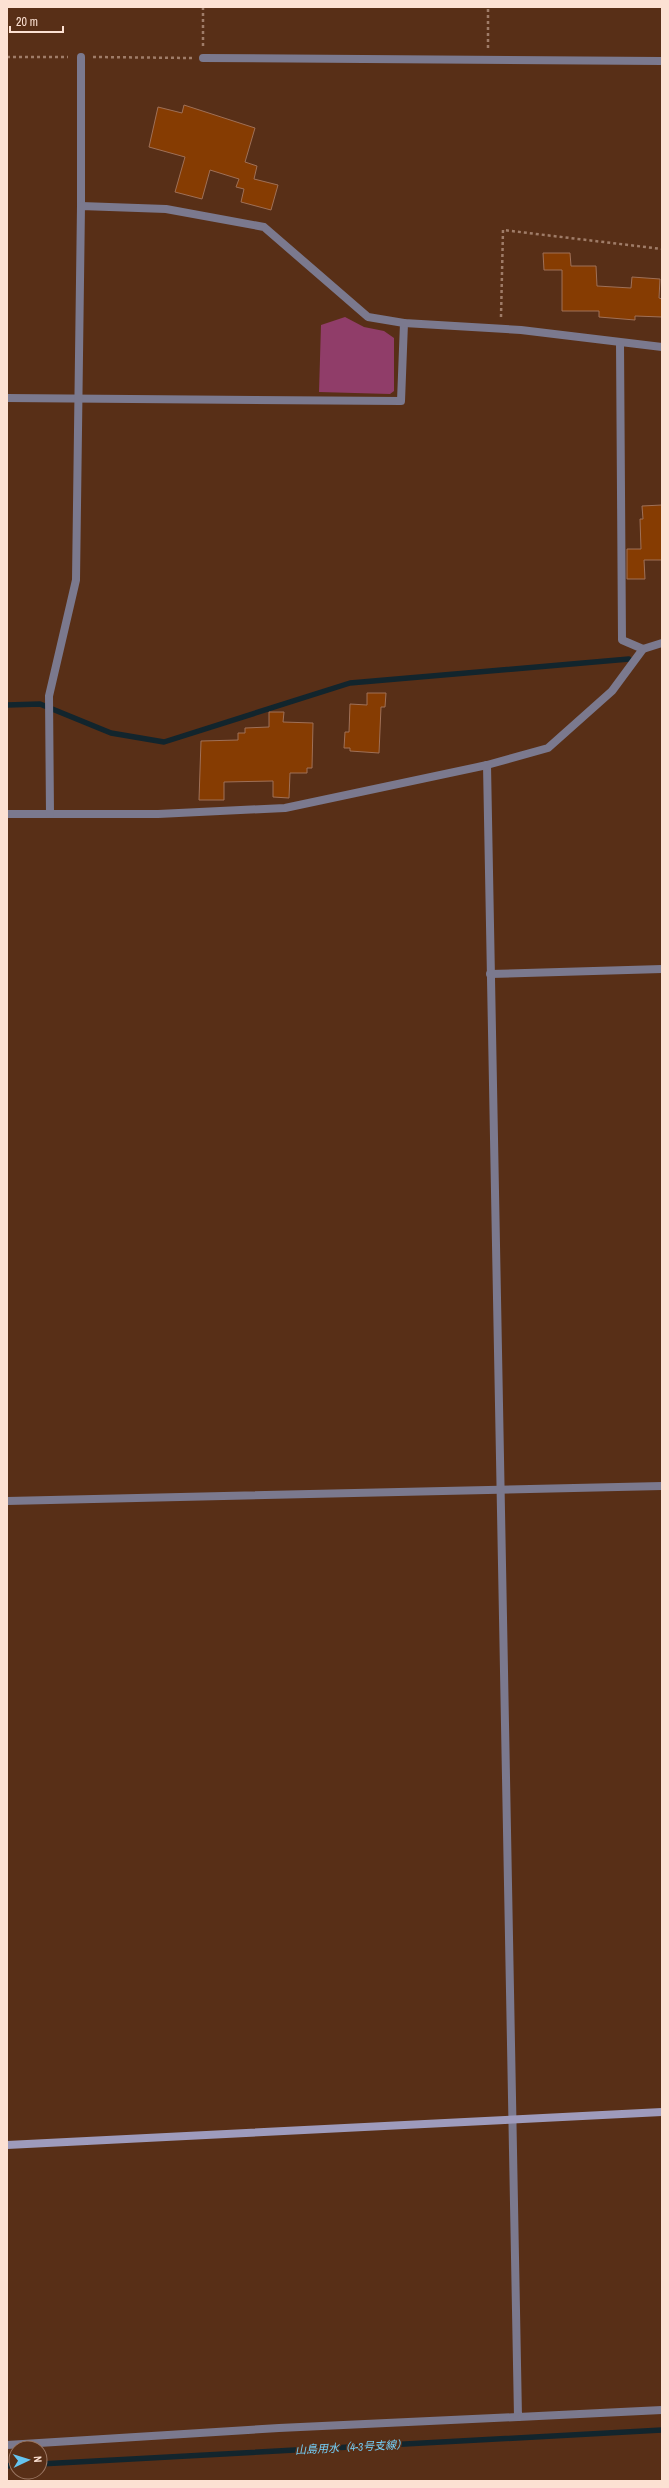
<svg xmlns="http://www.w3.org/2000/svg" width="669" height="2488" viewBox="0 0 669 2488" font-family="'Archivo Narrow','Noto Sans JP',sans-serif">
<rect width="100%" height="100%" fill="#582f17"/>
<path fill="#903d69" d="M345 317 364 327 384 331 394 338V391L390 394 319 392 321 325Z"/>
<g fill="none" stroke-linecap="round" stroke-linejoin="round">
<g stroke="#12252d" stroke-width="5.5">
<path d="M7 705 40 704 111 733 164 742 350 683 629 659"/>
<path d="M40 2464 662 2430"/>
<path d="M7 2466 16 2465"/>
</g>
</g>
<g fill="#863c02" stroke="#9f7057">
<path d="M184 105 255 128 245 162 257 166 254 179 278 185 271 210 241 202 244 189 236 187 239 179 210 170 202 199 175 192 185 157 149 147 158 107 182 113Z"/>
<path d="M543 253H570L571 266H596L597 286 631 288 632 277 660 279 659 298 662 299V317L635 316V320L599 317V311H562V270H544Z"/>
<path d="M662 505V560H644L645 579H627V549H641L640 519H643L642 506Z"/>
<path d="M367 693H386L385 707H381L379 753 350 751V748H344L345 732H349L350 704 367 705Z"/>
<path d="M269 712H284L283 722 313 723 312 768H307V773H290L289 798 273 797V781L224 782V800H199L201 741 238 740V733H245V728L269 727Z"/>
</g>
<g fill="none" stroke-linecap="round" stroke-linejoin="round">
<g stroke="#9f7c68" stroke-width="2.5" stroke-dasharray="3 3" stroke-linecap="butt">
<path d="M203 7V46"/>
<path d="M488 48V7"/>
<path d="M7 57H68"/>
<path d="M93 57 192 58"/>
<path d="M501 317 503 230 662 249"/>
</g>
<g stroke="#7b798e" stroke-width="8">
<path d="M81 57V206"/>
<path d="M203 58 662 61"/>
<path d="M620 343 622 640 643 649"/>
<path d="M7 398 401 401 404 323"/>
<path d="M487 765 518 2417 662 2410"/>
<path d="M7 814H158L285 808 487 765 548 748 612 691 643 649 662 643"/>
<path d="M50 814 49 696 76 580 81 206 166 209 264 227 368 317 404 323 521 330 662 347"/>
<path d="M490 974 662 969"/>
<path d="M7 1501 662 1486"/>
<path d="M7 2445 279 2428 518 2417"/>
</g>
<path stroke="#9e9bbc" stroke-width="8" d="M7 2145 662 2112"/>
</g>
<g text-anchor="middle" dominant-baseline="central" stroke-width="3" stroke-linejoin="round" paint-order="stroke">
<g font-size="11" font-style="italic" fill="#73d0fa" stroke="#582f17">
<text transform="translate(351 2447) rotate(-3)">山島用水（4-3号支線）</text>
</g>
</g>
<rect width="669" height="2488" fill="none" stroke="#fce1d3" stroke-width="16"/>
<g transform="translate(28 2460) rotate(86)"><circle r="19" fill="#582f17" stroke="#9a7662"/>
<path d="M0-3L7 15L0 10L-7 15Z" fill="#66c4ef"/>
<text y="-6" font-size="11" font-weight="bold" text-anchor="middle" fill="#fce1d3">N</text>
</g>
<path d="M10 26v6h53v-6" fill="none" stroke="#fce1d3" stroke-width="2"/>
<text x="16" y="26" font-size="12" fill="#fce1d3" stroke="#582f17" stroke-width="3" paint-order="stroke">20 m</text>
</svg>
